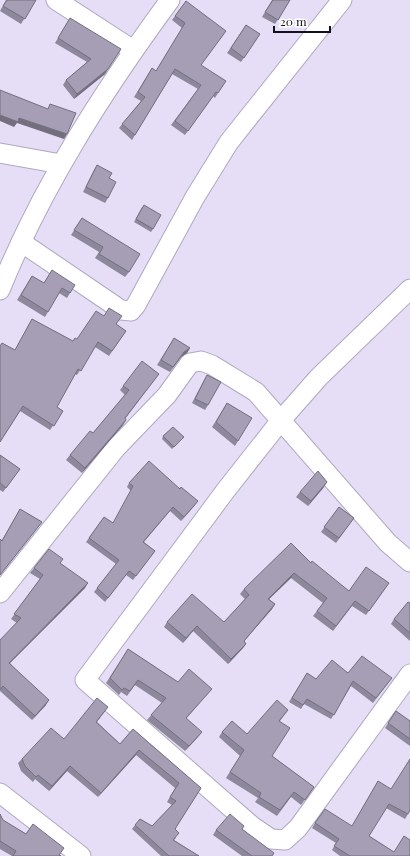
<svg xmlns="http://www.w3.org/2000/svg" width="410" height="856" viewBox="0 0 410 856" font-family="'Playfair Display',serif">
<rect width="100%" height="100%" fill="#e5def6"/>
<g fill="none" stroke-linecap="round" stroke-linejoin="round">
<g stroke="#afa8bf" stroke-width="21">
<g id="minor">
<path d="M56 0 133 50"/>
<path d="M0 153 61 164"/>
<path d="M21 242 121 310 131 311 136 305 195 197 229 142 342 0"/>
<path d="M410 289 319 377 282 419 226 490 85 680 252 826 271 839 285 840 298 828 410 674"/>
<path d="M0 290C42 186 104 90 170 0"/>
<path d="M0 593 116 448 167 395 190 363 201 361 212 365 256 392 388 543 410 562"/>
<path d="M0 793 81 856"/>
</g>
</g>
<use href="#minor" stroke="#fff" stroke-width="19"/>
</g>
<g fill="#8e889c">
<path d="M6 0H36L21 24 0 11Z"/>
<path d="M272 0H290L275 24 262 17Z"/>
<path d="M186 1 201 65 218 93 215 98 213 96 185 135 171 125 198 89 172 74 132 140 119 128 141 101 134 97 152 68 156 71 182 28 172 20Z"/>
<path d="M70 18 108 69 105 74 74 99 63 85 66 80 87 62 55 43Z"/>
<path d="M246 25 260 34 241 62 227 53Z"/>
<path d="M97 165 109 178 108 198 105 203 83 192 94 170Z"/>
<path d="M142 207 153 229 151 232 134 222Z"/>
<path d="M82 218 129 272 125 277 95 258 99 252 71 235Z"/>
<path d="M52 270 70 293 67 298 59 293 45 317 17 300 32 276 44 283Z"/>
<path d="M32 319 72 341 116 324 126 331 109 356 95 347 77 375 75 374 57 407 63 411 50 430 20 411 0 442V346L2 343 15 350 29 324Z"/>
<path d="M174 338 190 348 187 353 181 357 170 372 157 365Z"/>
<path d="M207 375 208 405 205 410 192 403 204 380Z"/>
<path d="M155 379 125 419 126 420 123 425 82 473 66 460 70 455 93 433 125 395 120 390 123 386Z"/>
<path d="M227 403 238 441 235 446 212 427Z"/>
<path d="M163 436 184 437 172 449 162 439Z"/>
<path d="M0 455 20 469 3 492 0 490Z"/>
<path d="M129 483 195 505 181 521 170 511 144 542 155 551 133 580 126 575 105 602 94 592 116 564 86 542 104 517 113 523 131 491 127 487Z"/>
<path d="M324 487 308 506 296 497 300 492Z"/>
<path d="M339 507 354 518 336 543 321 532Z"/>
<path d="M20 509 42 522 0 575V539L2 540Z"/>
<path d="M60 563 85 588 10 663 46 705 32 720 0 691 17 623 11 619 40 579 30 573 34 568Z"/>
<path d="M311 563 349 591 389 583 366 615 352 606 333 631 313 616 323 603 291 578 269 599 275 604 272 609 244 641 246 644 243 648 228 664 193 631 183 643 164 627 167 622H224L245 599 240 594 244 589Z"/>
<path d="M410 603V641L391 624 394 619Z"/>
<path d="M128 649 178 682 208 693 186 719 198 737 185 751 147 720 162 703 135 685 127 696 121 692 119 695 106 683Z"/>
<path d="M307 673 316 679 348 673 392 678 373 703 351 686 331 719 304 704 301 709 289 702Z"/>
<path d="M108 707 97 722 120 744 133 729 201 788 175 829 176 838 174 840 199 856H161L132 829 140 819 152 826 172 805 167 802 175 788 136 755 98 797 67 771 49 791 35 779 33 782 21 771 18 763 22 759 64 739Z"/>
<path d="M288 710 280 721 272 756 314 787 301 805 291 797 277 816 255 802 258 798 226 778 240 756 219 737 222 732 247 734Z"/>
<path d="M396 711 410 721V746L385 728Z"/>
<path d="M378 781 408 814 405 819 386 808 369 836 393 852 410 856H340L332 850 336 843 312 828 315 823 352 826Z"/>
<path d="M0 814 3 820 26 834 33 824 61 856H12L0 849Z"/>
<path d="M242 829 272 856H242L213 835 216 830Z"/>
</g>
<g fill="#746f7f">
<path d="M108 69 105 74 74 99 77 94Z"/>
<path d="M0 115 19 118 67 134 64 139 17 123 14 127 0 121Z"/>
<path d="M190 348 187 353 181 357 170 372 184 352Z"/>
<path d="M126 420 123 425 82 473 85 468Z"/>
<path d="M327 482 324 487 308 506 311 501Z"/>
<path d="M198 501 195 505 181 521 184 517Z"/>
<path d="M294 573 291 578 265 603 268 599Z"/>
<path d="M88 583 85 588 6 667 9 663Z"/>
<path d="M275 604 272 609 240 646 244 641Z"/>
<path d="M197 626 193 631 183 643 186 638Z"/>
<path d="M246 644 243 648 228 664 231 659Z"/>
<path d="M49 700 46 705 32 720 35 716Z"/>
<path d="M202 732 198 737 185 751 189 746Z"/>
<path d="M139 750 136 755 98 797 101 793Z"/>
<path d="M70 766 67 771 49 791 52 786Z"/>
</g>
<g fill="#a59eb5" stroke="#746f7f">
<path d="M7 0H36L25 19 3 6Z"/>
<path d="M273 0H290L278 20 265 12Z"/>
<path d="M186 1 226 31 201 65 226 81 218 93 216 92 188 131 175 121 201 85 175 69 135 135 122 124 145 97 138 92 152 68 156 71 185 23 175 16Z"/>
<path d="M70 18 121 49 108 69 77 94 66 80 91 59 58 38Z"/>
<path d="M246 25 260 34 244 58 231 48Z"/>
<path d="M0 90 48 109 50 104 76 113 67 134 19 118 18 122 0 115Z"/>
<path d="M97 165 112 173 109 178 116 182 108 198 86 187Z"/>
<path d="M144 205 161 215 153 229 136 219Z"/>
<path d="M82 218 140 254 129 272 99 254 103 247 74 230Z"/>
<path d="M52 270 75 285 70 293 62 288 48 312 21 295 32 276 44 283Z"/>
<path d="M109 308 122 316 116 324 126 331 112 351 98 342 81 371 78 369 57 407 63 411 54 426 23 406 0 442V346L2 343 15 350 32 319 73 341 75 338 77 339 96 311 104 316Z"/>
<path d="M174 338 190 348 184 352 173 367 161 360Z"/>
<path d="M142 361 159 374 125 418 126 420 85 468 70 455 90 431 93 433 129 390 123 386Z"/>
<path d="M207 375 221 382 208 405 195 399Z"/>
<path d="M227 403 252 418 238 441 216 422Z"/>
<path d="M173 427 184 437 174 447 163 436Z"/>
<path d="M0 455 20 469 6 488 0 483Z"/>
<path d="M149 461 180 489 181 487 198 501 184 517 173 507 143 542 155 551 136 576 129 571 108 598 97 588 119 560 89 538 104 517 113 523 133 486 129 483Z"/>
<path d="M318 471 327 482 311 501 300 492Z"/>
<path d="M339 507 354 518 339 538 324 527Z"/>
<path d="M20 509 42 522 0 575V539L2 541Z"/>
<path d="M291 543 311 563 312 561 349 591 366 567 389 583 369 611 355 601 336 626 317 611 327 598 294 573 268 599 275 604 244 641 246 644 231 659 197 626 186 638 167 622 192 594 224 622 249 595 244 589Z"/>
<path d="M49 549 63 559 60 563 88 583 9 663 49 700 35 716 3 686 0 690V640L21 618 14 614 43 575 34 568Z"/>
<path d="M408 602 410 603V633L394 619Z"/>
<path d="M128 649 178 682 189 669 212 689 186 718 202 732 189 746 151 715 166 698 138 680 130 691 124 688 122 690 110 678Z"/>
<path d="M362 656 392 678 376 698 353 681 334 715 307 699 303 705 292 698 307 673 316 679 332 660 348 673Z"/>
<path d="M97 698 108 707 96 722 120 744 133 729 201 788 175 829 179 833 173 840 199 856H169L135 825 140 819 152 826 176 801 170 797 179 783 139 750 101 793 70 766 52 786 38 775 36 777 25 766 22 759 51 728 64 739Z"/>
<path d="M277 700 288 710 279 721 290 728 272 756 314 787 305 800 294 792 280 810 259 797 261 793 230 772 244 750 222 732 232 721 247 734Z"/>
<path d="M396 711 410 721V739L388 723Z"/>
<path d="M410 759V810L408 814 389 804 369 836 394 852 404 836 410 840V856H350L334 846 339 839 315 823 325 809 352 826 378 781 391 789Z"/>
<path d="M0 814 3 820 26 834 33 824 64 848 59 855 61 856H13L16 851 0 841Z"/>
<path d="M230 814 244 826 242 829 274 853 272 856H252L216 830Z"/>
</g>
<path d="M274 26v6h56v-6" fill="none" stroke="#121018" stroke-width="2"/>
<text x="280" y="26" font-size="12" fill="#121018" stroke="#ffffff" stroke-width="3" paint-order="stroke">20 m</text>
</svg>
